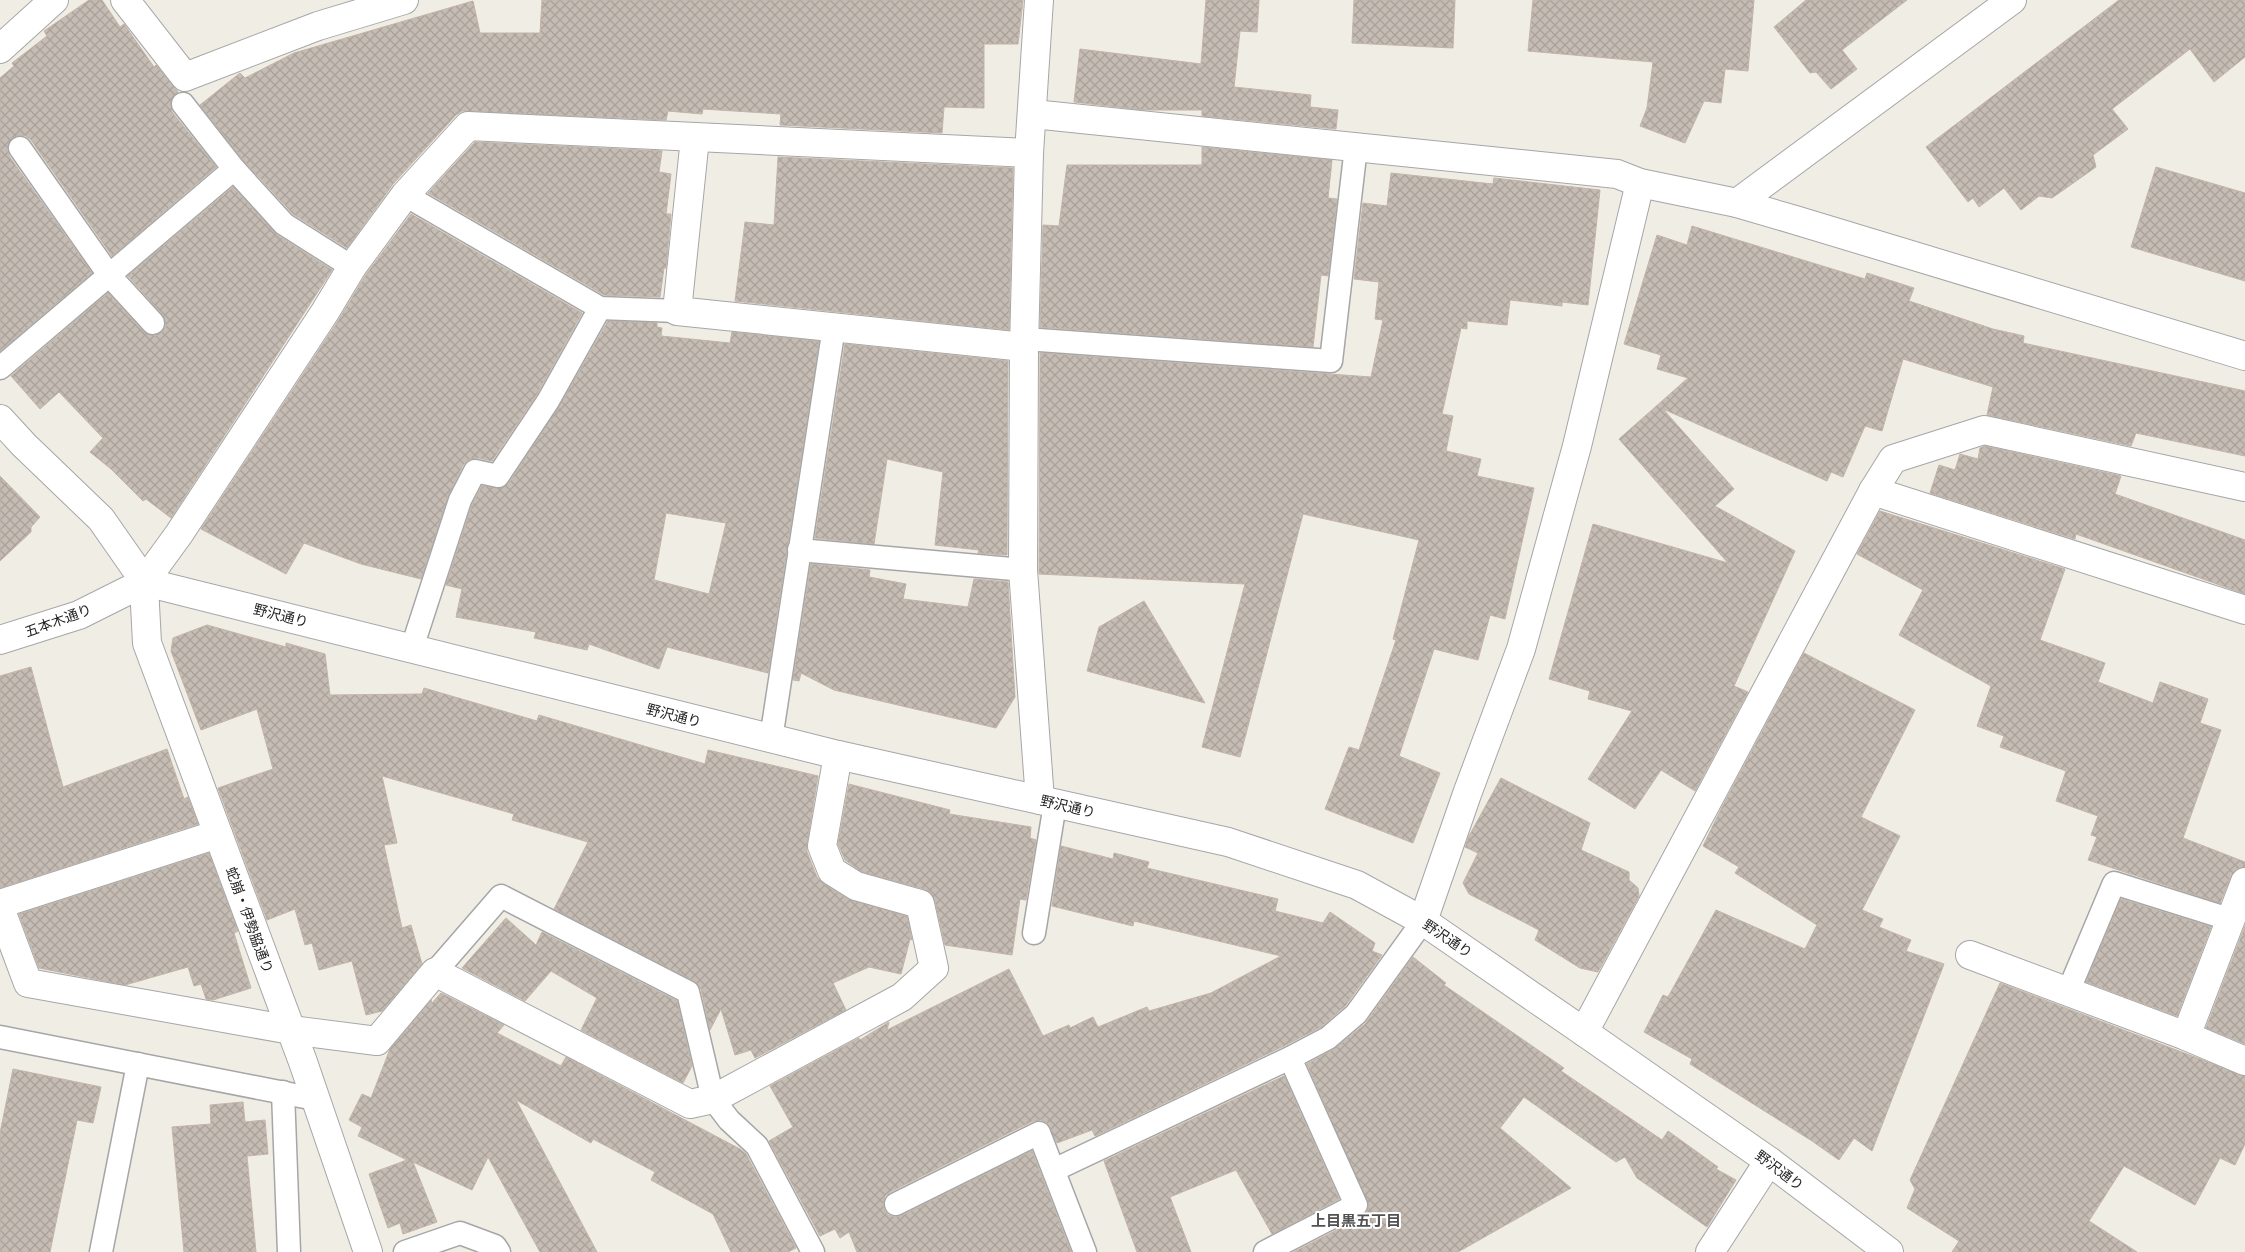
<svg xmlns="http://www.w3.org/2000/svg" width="2245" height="1252" viewBox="0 0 2245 1252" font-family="Barlow,'Noto Sans JP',sans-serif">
<defs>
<pattern id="building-cross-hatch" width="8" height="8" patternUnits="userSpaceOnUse" patternTransform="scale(1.25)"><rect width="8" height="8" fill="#c5bcb4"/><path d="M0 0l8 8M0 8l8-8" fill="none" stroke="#a9a19a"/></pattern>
</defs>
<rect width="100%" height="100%" fill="#f0ede5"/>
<g fill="url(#building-cross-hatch)" stroke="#c3b4a7" fill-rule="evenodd">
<path d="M89 0H102L120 27 124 24 154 67 156 65 178 92 171 100 172 112 216 167 112 256 31 140 26 136 19 135 12 138 7 149 9 156 92 273 0 351V78L14 66 12 63 47 36 44 31Z"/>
<path d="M542 0H1023L1018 44H984V108L944 107 942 133 780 125 781 114 703 109 702 114 668 111 666 120 462 111 456 115 393 184 347 248 293 214 244 161 200 105 240 73 245 78 294 53 473 1 480 33H540Z"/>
<path d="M1206 0H1259L1257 32 1240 31 1234 87 1311 95 1310 107 1338 110 1336 129 1202 116V110H1143L1074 102 1080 49 1201 64Z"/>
<path d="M1354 0H1455L1453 48 1352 43Z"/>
<path d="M1533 0H1754L1748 71 1725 69 1721 103 1704 101 1685 143 1640 126 1647 108 1653 62 1528 51Z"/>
<path d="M1806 0H1907L1842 50 1857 69 1831 89 1816 72 1810 73 1774 27Z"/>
<path d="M2119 0H2245V57L2214 82 2190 49 2112 109 2128 129 2093 155 2096 167 2052 198 2039 196 2021 210 2004 188 1979 207 1973 198 1968 202 1926 147Z"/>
<path d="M475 142 662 151 659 172 671 174 666 214H671L666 268H664L660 297 604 295 428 193Z"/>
<path d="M1202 147 1332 160 1328 198 1337 199 1328 276 1321 275 1313 347 1040 327 1043 225 1059 226 1067 165H1202Z"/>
<path d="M778 157 1013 168 1009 330 735 301 745 222 774 225Z"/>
<path d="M2156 167 2245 193V281L2131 247Z"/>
<path d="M1391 173 1493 184 1494 178 1600 190 1588 305 1562 302V306L1510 300 1507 325 1467 321V329L1461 328 1442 414 1453 416 1446 451 1481 459 1477 476 1534 488 1505 619 1490 615 1478 660 1434 649 1399 756 1440 773 1413 843 1325 809 1349 747 1359 750 1396 640 1393 639 1419 540 1303 514 1240 757 1202 747 1245 584 1039 574V569L1040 353 1371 377 1383 320 1375 319 1379 282 1354 279 1363 203 1387 206Z"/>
<path d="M233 187 277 235 332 270 171 518 146 499 143 501 111 469 90 452 103 438 59 392 40 409 11 376 108 293 144 332 155 336 161 333 166 326 163 315 128 276Z"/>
<path d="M411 214 582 313 537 394 492 461 478 458 470 459 463 465 448 496 421 579 361 564 304 543 286 574 201 529 338 321 365 276Z"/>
<path d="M1692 226 1865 279 1867 273 1914 288 1909 301 1993 329 2024 336 2023 343 2245 391V456L2136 433 2131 446 1987 415 1993 387 1903 359 1882 431 1865 426 1843 477 1831 472 1827 481 1663 409 1734 489 1715 506 1795 551 1734 686 1748 692 1695 791 1661 770 1635 809 1588 779 1632 711 1588 699 1590 691 1549 679 1593 524 1728 563 1619 439 1688 378 1657 369 1661 355 1624 344 1657 235 1687 245Z"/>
<path d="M608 321 657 323V327L662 328 661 336 730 343 732 332 819 341 768 673 667 647 659 669 589 644 587 650 534 638 536 632 456 617 462 589 446 585 472 505 482 486 502 488 509 483 559 407ZM666 513 726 523 709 594 654 580Z"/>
<path d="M845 344 1008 361 1007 555 978 553 979 550 935 545 943 472 887 459 874 544 815 538Z"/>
<path d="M1985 446 2121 476 2115 494 2245 540V594L2076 534 2075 539 1930 493 1939 465 1955 470 1960 454 1978 459 1980 448Z"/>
<path d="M0 476 40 517 31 527V532L0 561Z"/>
<path d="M1880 511 2065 569 2040 640 2105 663 2098 682 2153 703 2160 682 2208 699 2200 723 2221 730 2183 838 2245 862V867L2236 870 2231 876 2220 903 2088 860 2097 837 2091 835 2098 816 2056 801 2066 771 2000 747 2004 736 1977 726 1991 686 1899 635 1923 590 1857 554Z"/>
<path d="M811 564 870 570 869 577 906 584 903 599 968 607 974 579 1008 582 1015 697 996 728 834 690 801 673 799 681 793 680Z"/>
<path d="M1144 601 1205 703 1087 671 1099 627Z"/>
<path d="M207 625 286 647V643L325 654 330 695 422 694 424 688 537 721 539 715 705 764 708 750 818 776 807 844V852L817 877 824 884 848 899 907 916 912 940 910 939 901 974 869 967 833 983 846 1010 755 1058 751 1050 735 1055 721 1009 710 1030 701 989 694 981 554 909 588 842 512 820 514 814 382 776 397 843 384 845 402 928 411 925 422 964 382 1011 366 1015 352 961 319 970 312 943 305 945 295 909 267 920 218 788 273 769 257 709 201 730 171 651 173 638Z"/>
<path d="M1804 653 1915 710 1861 817 1900 836 1862 910 1883 919 1879 927 1911 940 1906 951 1944 964 1872 1151 1854 1138 1839 1160 1812 1141 1690 1064 1692 1059 1644 1032 1663 995 1668 997 1716 910 1805 949 1817 925 1735 873 1739 867 1703 846 1722 807Z"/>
<path d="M31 667 63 787 167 749 184 799 188 797 198 824 0 888V676Z"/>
<path d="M1501 778 1590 823 1581 850 1629 872V880L1638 888 1639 896 1598 972 1580 968 1535 940 1539 930 1469 894 1463 883 1478 853 1465 847 1469 836Z"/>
<path d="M849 784 950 810 949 814 1031 827 1030 838 1036 840 1026 900 1020 899 1012 955 945 945 935 901 931 893 924 889 862 872 845 860 838 844Z"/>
<path d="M1061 846 1113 859 1114 853 1149 862 1147 868 1278 899 1275 911 1323 923 1330 912 1375 943 1372 951 1382 955 1346 1005 1321 1027 1284 1046 1095 1136 1092 1130 1057 1143 1047 1123 1041 1120 1033 1121 890 1192 885 1196 883 1203 884 1209 888 1215 895 1217 901 1216 1032 1151 1071 1252H857L849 1232 840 1238 835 1229 820 1236 769 1141 793 1127 770 1086 859 1038 860 1040 889 1022 887 1030 1009 969 1043 1036 1069 1025 1070 1028 1093 1017 1098 1027 1147 1007 1149 1011 1211 993 1281 956 1134 921 1133 926 1052 906Z"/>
<path d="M209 853 238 931 234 933 251 988 213 1000 206 999 201 984 194 986 188 967 125 985 39 968 19 914Z"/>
<path d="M2121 899 2211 927 2177 1016 2086 982Z"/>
<path d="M506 918 536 945 542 932 677 1001 692 1066 683 1083 581 1030 597 998 551 971 525 1001 462 968Z"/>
<path d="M2245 926V1044L2206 1028Z"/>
<path d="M1413 957 1446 983 1444 985 1564 1068 1561 1071 1662 1140 1668 1131 1718 1167 1716 1169 1736 1180 1707 1227 1637 1178 1625 1157 1616 1162 1524 1097 1500 1128 1571 1188 1458 1252H1294L1362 1217 1367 1212 1369 1206 1307 1064 1336 1048 1365 1024Z"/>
<path d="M2000 983 2245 1076V1144L2235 1165 2220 1158 2195 1205 2124 1166 2089 1221 2137 1252H1952L1959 1241 1907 1208 1915 1189 1910 1180Z"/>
<path d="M441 993 504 1025 497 1033 561 1066 566 1057 740 1149 746 1154 796 1248 788 1252H731L713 1214 651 1180 655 1172 593 1139 591 1143 516 1100 597 1252H540L488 1157 472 1190 413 1162 437 1222 403 1234 400 1223 388 1228 369 1174 407 1160 358 1136 362 1127 349 1120 362 1094 371 1098 390 1049 431 1000 432 1003Z"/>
<path d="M13 1069 101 1087 93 1123 77 1120 50 1252H0V1133Z"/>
<path d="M1284 1076 1339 1199 1272 1234 1236 1170 1170 1197 1191 1252H1137L1104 1161Z"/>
<path d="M243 1102 245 1122 265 1120 268 1154 247 1156 256 1252H184L172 1127 211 1124 210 1105Z"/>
</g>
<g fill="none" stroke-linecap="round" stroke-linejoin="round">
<g stroke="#a6a6a6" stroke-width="25">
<g id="service">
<path d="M183 104 234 169 284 224 352 267"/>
<path d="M20 148 109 275 153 323"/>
<path d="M405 195 600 308 677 311"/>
<path d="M1025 339 1331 361 1356 147"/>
<path d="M0 368 234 169"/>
<path d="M799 550 1023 570"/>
<path d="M412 648 460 500 475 471 498 476 548 401 600 308"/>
<path d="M771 739 834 327"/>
<path d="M1034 933 1055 804"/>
<path d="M435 972 501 896 688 992 713 1099 729 1120 757 1146 813 1252"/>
<path d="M2068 992 2114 883 2232 920"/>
<path d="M0 1037 315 1099"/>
<path d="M283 1092 289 1252"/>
<path d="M1054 1170 1290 1058"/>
<path d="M896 1204 1039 1133 1085 1252"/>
<path d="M101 1252 138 1064"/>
<path d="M405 1252 460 1233 495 1246 499 1252"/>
<path d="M1265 1252 1356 1205 1290 1058 1328 1038 1356 1014 1423 921"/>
</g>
</g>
<g stroke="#a6a6a6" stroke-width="30">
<g id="minor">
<path d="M125 0 185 77 318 26 404 0"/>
<path d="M1039 0 1029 153 1024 347 1023 570 1040 800"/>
<path d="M0 49 54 0"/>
<path d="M1033 114 1617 174 1640 183 1737 203 1795 220 2245 356"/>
<path d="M695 138 677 311 1024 347"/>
<path d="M1873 491 2245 610"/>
<path d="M0 904 218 834"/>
<path d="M0 908 28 983 291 1030 377 1041 435 972 690 1104 713 1099 902 997 934 968 920 904 856 886 832 871 822 846 838 755"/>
<path d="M1423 921 1467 794 1521 649 1577 446 1640 183"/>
<path d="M1970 955 2186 1036 2245 1061"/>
<path d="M1584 1032 1873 491 1893 459 1984 430 2245 487"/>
<path d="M2186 1036 2245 882"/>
<path d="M368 1252 303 1062 147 643 144 586 147 578 179 534 325 312 352 267 405 195 468 126 1029 153"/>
<path d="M1710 1252 1769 1161"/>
</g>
</g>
<g stroke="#a6a6a6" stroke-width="30">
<g id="tertiary">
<path d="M1737 203 2012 0"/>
<path d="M0 419 24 445 101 519 145 582 838 755 1228 842 1357 885 1423 921 1584 1032 1769 1161 1889 1252"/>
<path d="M0 640 79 615 145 582"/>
</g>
</g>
<use href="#service" stroke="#fff" stroke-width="22"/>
<use href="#minor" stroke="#fff" stroke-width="28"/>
<use href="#tertiary" stroke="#fff" stroke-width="28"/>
</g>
<g text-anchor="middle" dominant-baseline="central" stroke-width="4" stroke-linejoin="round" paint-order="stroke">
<g font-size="14" fill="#1f1f1f" stroke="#fff">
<text transform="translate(281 615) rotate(14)">野沢通り</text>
<text transform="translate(58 620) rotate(-20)">五本木通り</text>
<text transform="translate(674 715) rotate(14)">野沢通り</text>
<text transform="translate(1068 806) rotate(13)">野沢通り</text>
<text transform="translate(250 920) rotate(70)">蛇崩・伊勢脇通り</text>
<text transform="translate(1448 938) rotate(34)">野沢通り</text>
<text transform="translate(1780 1170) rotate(37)">野沢通り</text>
</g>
<g font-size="15" font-weight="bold" fill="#525252" stroke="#fff">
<text x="1356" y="1220">上目黒五丁目</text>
</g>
</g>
</svg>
